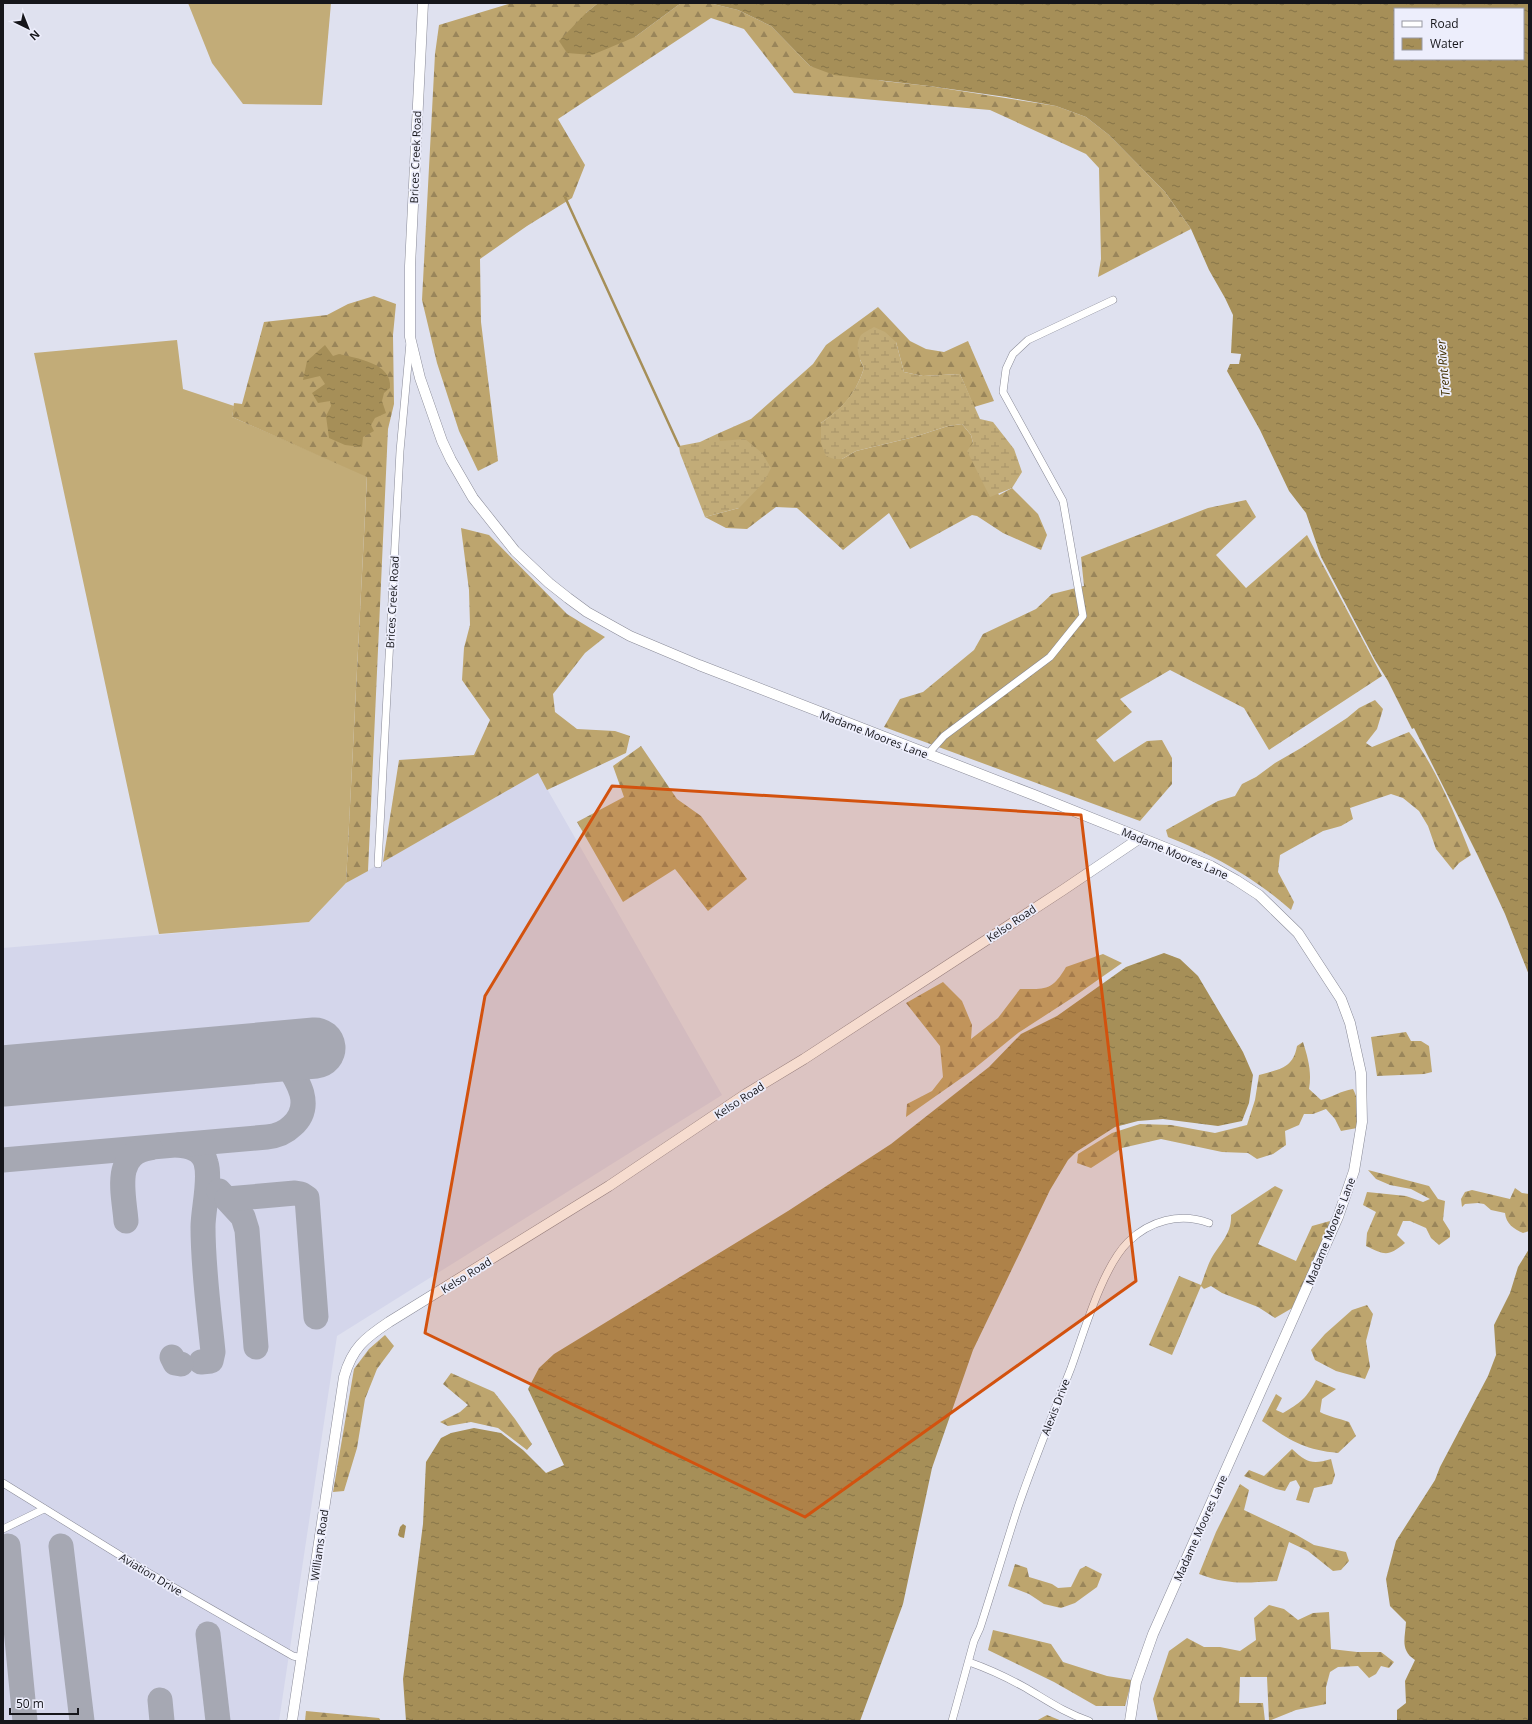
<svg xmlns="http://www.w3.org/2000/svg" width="1532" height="1724" viewBox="0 0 1532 1724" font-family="'Open Sans',sans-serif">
<defs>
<pattern id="forest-firs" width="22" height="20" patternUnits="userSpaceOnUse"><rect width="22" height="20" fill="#bda56e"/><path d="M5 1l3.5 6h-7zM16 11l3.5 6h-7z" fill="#99855a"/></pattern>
<pattern id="wetland-marsh" width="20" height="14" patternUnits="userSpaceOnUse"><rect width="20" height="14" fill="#c2ac78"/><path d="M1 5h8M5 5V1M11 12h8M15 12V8" fill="none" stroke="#a69367"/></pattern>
<pattern id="water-ripples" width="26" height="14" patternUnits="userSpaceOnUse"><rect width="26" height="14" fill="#a68f58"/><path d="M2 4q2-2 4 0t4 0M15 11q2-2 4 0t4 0" fill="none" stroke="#867448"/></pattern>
</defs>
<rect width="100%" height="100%" fill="#dfe1ef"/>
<path fill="#d4d6eb" d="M538 773 722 1095 337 1336 279 1721H3V948L309 922 346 883Z"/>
<g fill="#c2ac78">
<path d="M188 3H331L322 105 243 104 212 63Z"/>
<path d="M177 340 183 389 234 406 232 417 367 476 346 883 309 922 159 934 34 353Z"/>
</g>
<g fill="url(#forest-firs)">
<path d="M512 3H598L586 13 635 37 681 3H709L738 10 771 26 810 66 883 81 929 86 1056 106 1086 117 1109 135 1165 192 1191 229 1098 277 1101 259 1099 168 1086 154 990 110 794 93 744 29 711 18 558 119 585 165 572 198 527 226 480 259 481 322 498 461 478 471 459 431 437 363 422 300 435 54 439 25Z"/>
<path d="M374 296 396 304 393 335 394 404 388 429 368 871 346 883 367 477 232 417 234 403 242 404 264 322 327 315 348 304Z"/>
<path d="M878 307 910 341 926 349 944 352 968 341 994 401 974 407 960 374 923 376 904 372 896 342 860 360 864 368C855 395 844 407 821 423L842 459 856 451 914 437 948 426 962 424 971 435 973 443 999 495 1012 488 1038 514 1047 535 1041 550 1003 533 977 516 972 515 910 549 889 513 843 550 797 508 776 507 747 529 726 528 705 517 739 508 717 434 751 419 813 364 826 345Z"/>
<path d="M1246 500 1256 517 1216 555 1246 588 1307 535 1382 676 1269 750 1244 708 1170 670 1120 699 1132 712 1096 740 1114 762 1147 741 1162 740 1172 758V784L1140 821 884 727 900 699 923 692 974 650 983 634 1036 609 1052 594 1084 586 1081 557 1208 508Z"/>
<path d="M461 528 489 535 567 614 605 637 585 653 553 694 555 712 577 729 615 731 630 736 626 753 547 790 538 773 383 862 399 760 474 755 490 720 462 680 464 648 470 625 469 590Z"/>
<path d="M1375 700 1383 709 1377 729 1366 743 1372 747 1409 732C1437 769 1454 812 1471 855L1459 863 1453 870 1436 849 1428 826 1419 811 1403 798 1391 794 1350 808 1353 819 1341 826 1323 831 1280 855 1278 872 1294 902 1291 910C1255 878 1212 854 1168 837L1166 830 1218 801 1235 796 1242 784 1256 777 1275 763 1301 748 1347 718 1359 708Z"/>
<path d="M641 746 677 799 701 816 747 879 708 911 675 869 623 902 577 822 624 797 613 766Z"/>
<path d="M1103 954 1122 963 1072 998 1018 1033 970 1072 906 1117 907 1104 932 1091 943 1077 940 1046 906 1003 943 982 962 1001 972 1025 971 1039 998 1018 1020 989C1046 989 1052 991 1066 967Z"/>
<path d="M1406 1032 1411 1041H1421L1429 1046 1432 1072 1424 1074 1377 1076 1371 1037Z"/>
<path d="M1303 1042C1308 1058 1312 1072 1309 1089L1321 1100C1333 1097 1340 1091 1353 1089 1360 1102 1358 1114 1357 1128L1341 1131 1335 1119 1326 1109 1313 1114H1304L1299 1125 1285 1131 1286 1145 1273 1154 1257 1159 1248 1153 1222 1152 1161 1139 1122 1148 1091 1168 1077 1163 1078 1154 1112 1133 1140 1124 1171 1125 1215 1133 1247 1125 1255 1100 1259 1075C1279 1069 1293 1069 1297 1046Z"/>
<path d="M1368 1170 1429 1186 1438 1199 1445 1201 1443 1220 1450 1231V1237L1439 1245 1431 1238 1426 1228 1410 1221H1403L1397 1235 1405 1243C1388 1257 1385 1255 1366 1246L1367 1233 1376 1212 1363 1205 1367 1192 1406 1196 1423 1202 1430 1199 1411 1189 1390 1185 1376 1179Z"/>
<path d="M1275 1186 1283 1190 1258 1244 1296 1261 1312 1226 1330 1221 1324 1239 1294 1307 1275 1318 1258 1307 1222 1293 1211 1286 1204 1289 1201 1286 1172 1355 1149 1345 1179 1276 1201 1285C1204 1277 1207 1267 1211 1259 1220 1243 1232 1234 1231 1215Z"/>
<path d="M1515 1188 1522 1193 1529 1194V1231L1523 1233C1514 1229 1506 1224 1505 1213L1491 1210 1484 1204 1478 1203 1465 1204 1462 1207 1461 1199 1465 1192 1472 1190 1510 1199Z"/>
<path d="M1367 1305 1373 1314 1366 1341 1370 1367 1365 1379 1336 1371 1315 1360 1311 1350 1325 1334 1352 1310Z"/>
<path d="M385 1335 394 1346 377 1369 365 1399 357 1448 344 1491 333 1492 354 1369 369 1349Z"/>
<path d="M451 1373 494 1392 515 1419 532 1444 527 1450 498 1428 471 1422 448 1426 440 1422 460 1412 468 1405 443 1384Z"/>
<path d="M1316 1380 1336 1389 1322 1399 1320 1412C1329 1417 1339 1418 1349 1422L1356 1436 1338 1453C1304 1450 1289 1440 1262 1421L1276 1394 1282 1398 1276 1410 1283 1413C1300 1403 1307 1398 1316 1380Z"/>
<path d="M1292 1449C1306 1462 1312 1465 1331 1459L1335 1475 1332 1484 1314 1488 1309 1503 1296 1500 1300 1487 1296 1480 1290 1482 1285 1491 1276 1489 1244 1476 1249 1470 1264 1476Z"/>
<path d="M1240 1484 1249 1490 1244 1510 1295 1534 1314 1545 1346 1552 1349 1561 1341 1570 1333 1571 1308 1551 1289 1542 1277 1581C1246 1583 1228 1585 1199 1574L1216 1532Z"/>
<path d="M1015 1564 1027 1568 1029 1577 1052 1584 1058 1588 1071 1587 1080 1569 1086 1566 1102 1574 1097 1587 1075 1603 1061 1608 1044 1604 1029 1594 1008 1586Z"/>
<path d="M1269 1605 1284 1609 1298 1620 1313 1613 1329 1612 1331 1649 1357 1652H1381L1394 1662 1389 1668 1381 1666 1376 1674 1369 1678 1358 1666 1338 1667 1330 1672 1326 1687V1704L1296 1710 1269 1721 1267 1677H1240L1239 1703H1263L1265 1721H1158L1153 1699 1169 1651 1187 1638 1204 1647H1220L1240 1651 1256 1640 1254 1618Z"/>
<path d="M993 1630 1051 1644 1063 1662 1107 1676 1132 1680 1125 1706H1096L1054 1682 988 1650Z"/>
<path d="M306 1711 379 1718 381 1721H305Z"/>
<path d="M1047 1715 1062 1721H1036Z"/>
</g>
<g fill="url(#wetland-marsh)">
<path d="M874 327 885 332 896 342 904 372 923 376 960 374 980 419 993 422 1014 449 1022 472 1012 488 990 497 967 451 973 443 971 435 962 424 948 426 914 437 856 451 842 459H834L826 456 821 443V423C843 407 855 395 864 368 859 358 854 346 861 335 864 332 871 329 874 327Z"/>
<path d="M717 434 720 441 745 439 762 453 771 468 764 482 739 508 705 517 680 453 679 446 700 442Z"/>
</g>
<g fill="url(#water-ripples)" fill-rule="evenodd">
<path d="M598 3H681L635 37 592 55 567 53 559 41 586 13Z"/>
<path d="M709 3H1529V975L1505 914 1478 856 1414 728 1412 729 1388 681 1375 660 1321 557 1306 513 1289 491 1260 430 1227 371 1230 364H1239L1241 354 1231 353 1233 315 1225 298 1209 270 1191 229 1165 192 1109 135 1086 117 1056 106 1006 97 929 86 834 75 810 66 771 26 738 10ZM1395 9H1523V59H1395Z"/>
<path d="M325 345 333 356 339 354C355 358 393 363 390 388L384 393 382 401 386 413 375 418 371 425 374 431 363 437 362 447 345 445 329 438 326 416 331 406 330 401 318 403 312 393 325 384 320 376 303 380 307 361Z"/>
<path d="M1164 953 1180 959 1198 976 1243 1052 1253 1075 1249 1103 1242 1121 1218 1126 1163 1119 1138 1121 1115 1127 1076 1152 1068 1160 1050 1190 973 1350 932 1468 903 1604 860 1721H406L403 1679 423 1524 426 1462 441 1438 451 1433 474 1428 501 1433 523 1450 546 1473 564 1465 528 1389 539 1368 554 1354 788 1211 891 1144 989 1067 1021 1034 1057 1016 1126 967Z"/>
<path d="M1529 1249V1721H1397V1710L1406 1703 1405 1681 1415 1660C1400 1650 1405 1639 1406 1622L1390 1606 1386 1579 1396 1541 1435 1480 1440 1467 1488 1376 1496 1355 1494 1325 1510 1293 1518 1267Z"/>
<path d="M403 1524 406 1526 404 1538 400 1537 398 1535 400 1527Z"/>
</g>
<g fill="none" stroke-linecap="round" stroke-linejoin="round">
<path stroke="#a68f58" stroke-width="2.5" d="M565 197 679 446"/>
<g stroke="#a6a8b3" stroke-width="25">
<path d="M178 1145C190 1146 203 1150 206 1163 211 1180 203 1209 203 1227 203 1269 209 1311 213 1352L211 1361 201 1362"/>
<path d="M3 1160 267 1137C277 1136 285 1133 292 1126 318 1103 292 1073 279 1052"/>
<path d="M219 1191 243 1217 247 1230 256 1347"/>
<path d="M227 1199 295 1193 301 1194 307 1198 316 1317"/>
<path d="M126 1221C124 1194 112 1154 150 1148"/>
<path d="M172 1357 175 1363 181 1364"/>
<path d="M8 1546 25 1721"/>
<path d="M61 1546 82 1721"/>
<path d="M208 1634 218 1721"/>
<path d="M160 1700 162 1721"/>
</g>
<path stroke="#a6a8b3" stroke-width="61" d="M3 1076 315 1048"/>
<g stroke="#898a97" stroke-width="8">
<g id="street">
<path d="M928 754 944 736 1050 657 1083 616 1063 501 1003 392 1006 369 1013 354 1028 340 1113 300"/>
<path d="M378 864 400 451 410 342"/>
<path d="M3 1483 147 1572 293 1656 302 1658"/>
<path d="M3 1529 44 1509"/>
<path d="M969 1662C989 1669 1008 1678 1026 1688 1048 1701 1065 1713 1089 1721"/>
<path d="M952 1721 974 1641 980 1628C993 1588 1005 1547 1018 1507 1034 1460 1053 1414 1071 1368 1084 1332 1102 1268 1128 1242 1149 1221 1180 1212 1209 1223"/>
</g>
</g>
<g stroke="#898a97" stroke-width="11">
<g id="secondary">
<path d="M423 3 410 266V337L420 378 442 441 451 460 473 498 515 551 549 583 568 598 587 612 630 636 699 665 1034 795 1211 866 1236 880 1259 895 1298 933 1341 999 1350 1023 1361 1073 1362 1122 1354 1171 1338 1217 1153 1634 1136 1682 1130 1721"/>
<path d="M292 1721 344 1377C352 1348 365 1338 389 1322L609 1186 746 1094 804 1059 1063 890 1140 838"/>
</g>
</g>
<use href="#street" stroke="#fff" stroke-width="7"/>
<use href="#secondary" stroke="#fff" stroke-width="10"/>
</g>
<path fill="#d3520e" fill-opacity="0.2" stroke="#d3520e" stroke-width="3" stroke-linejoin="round" d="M612 786 1081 815 1136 1281 805 1517 425 1333 485 996Z"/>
<g text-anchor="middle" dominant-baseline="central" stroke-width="3.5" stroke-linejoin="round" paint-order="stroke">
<g font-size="11" fill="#16161b" stroke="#edeefc">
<text transform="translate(415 157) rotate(-88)">Brices Creek Road</text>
<text transform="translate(392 602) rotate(-87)">Brices Creek Road</text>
<text transform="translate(874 734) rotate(21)">Madame Moores Lane</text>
<text transform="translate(1175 853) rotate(23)">Madame Moores Lane</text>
<text transform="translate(1011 923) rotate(-34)">Kelso Road</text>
<text transform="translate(739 1100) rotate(-33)">Kelso Road</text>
<text transform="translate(1330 1231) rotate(-68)">Madame Moores Lane</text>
<text transform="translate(466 1275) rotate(-32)">Kelso Road</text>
<text transform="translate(1055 1407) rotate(-69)">Alexis Drive</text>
<text transform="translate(1200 1528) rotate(-66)">Madame Moores Lane</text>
<text transform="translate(319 1545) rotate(-82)">Williams Road</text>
<text transform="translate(151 1574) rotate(31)">Aviation Drive</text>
</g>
<g font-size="12" font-style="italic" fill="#402f00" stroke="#edeefc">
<text transform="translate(1443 368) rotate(-95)">Trent River</text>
</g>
</g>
<rect width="1532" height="1724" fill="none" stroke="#16161b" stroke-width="8"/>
<rect x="1394" y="8" width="130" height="52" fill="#edeefc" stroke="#9798a2"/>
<rect x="1402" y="21" width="20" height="6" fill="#ffffff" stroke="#9798a2"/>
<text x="1430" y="28" font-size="12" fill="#16161b">Road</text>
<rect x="1402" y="38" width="20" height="12" fill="url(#water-ripples)" stroke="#9798a2"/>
<text x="1430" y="48" font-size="12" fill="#16161b">Water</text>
<g transform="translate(28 28) rotate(137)" stroke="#edeefc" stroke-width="3" paint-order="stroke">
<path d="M0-3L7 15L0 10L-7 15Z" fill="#16161b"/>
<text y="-6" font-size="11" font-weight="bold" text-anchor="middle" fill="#16161b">N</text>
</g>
<path d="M10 1708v6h68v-6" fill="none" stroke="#16161b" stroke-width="2"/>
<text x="16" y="1708" font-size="12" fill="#16161b" stroke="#edeefc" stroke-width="3" paint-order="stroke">50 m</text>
</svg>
